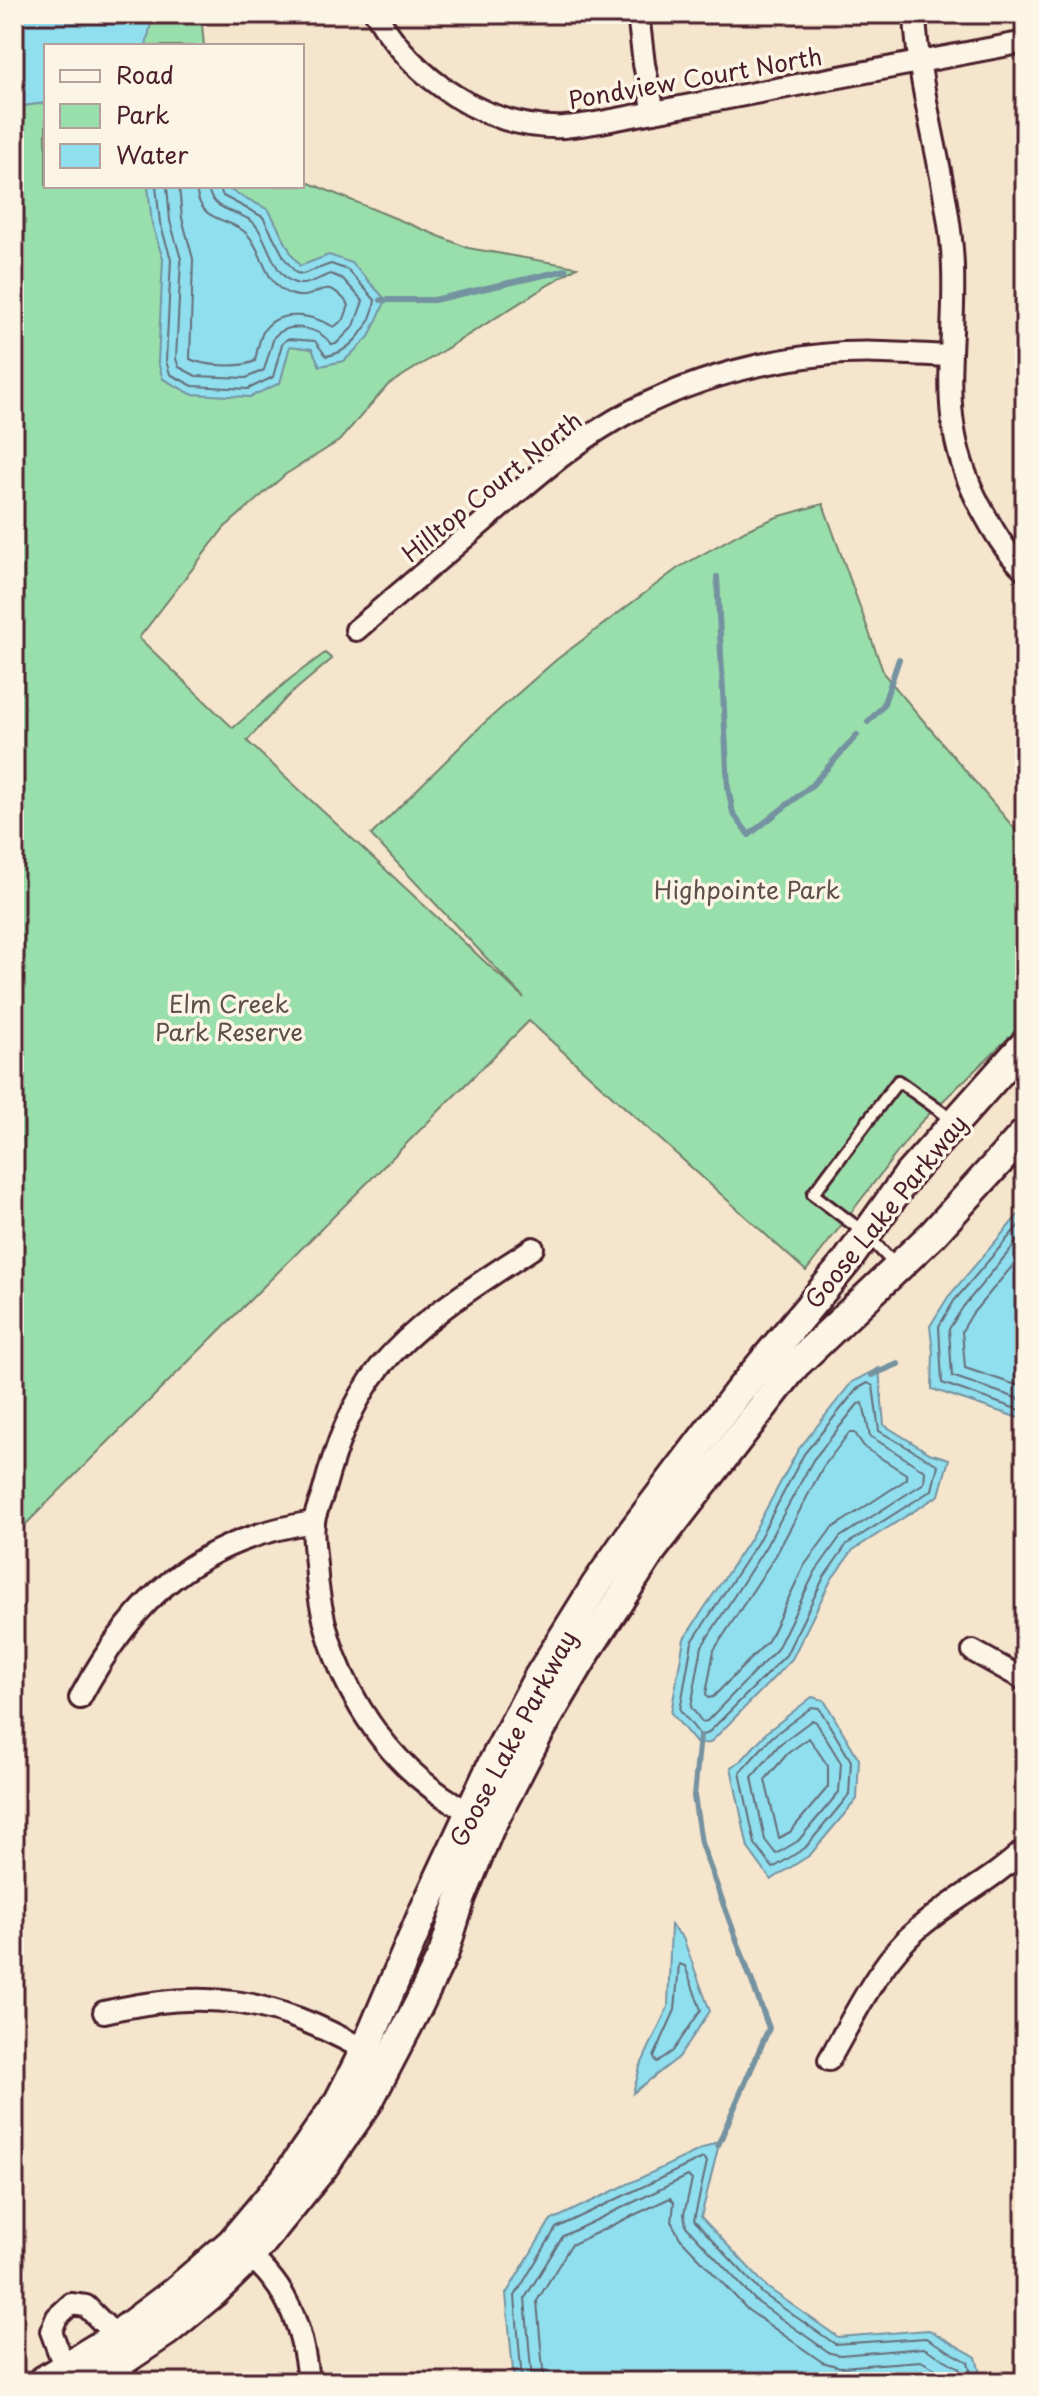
<svg xmlns="http://www.w3.org/2000/svg" width="1039" height="2396" viewBox="0 0 1039 2396" font-family="'Playpen Sans',sans-serif">
<rect width="100%" height="100%" fill="#f5e5cd"/>
<filter id="ink" filterUnits="userSpaceOnUse"><feTurbulence type="fractalNoise" baseFrequency=".0125" numOctaves="2"/><feDisplacementMap in="SourceGraphic" scale="16" xChannelSelector="R" yChannelSelector="G"/><feConvolveMatrix kernelMatrix="1 2 1 2 8 2 1 2 1" color-interpolation-filters="sRGB"/></filter>
<g filter="url(#ink)">
<path fill="#99dfac" stroke="#727f6c" stroke-width="2" d="M14 14H201L204 46H46V186H302V180L468 248 577 267 388 385 339 441 286 474 224 528 139 638 233 728 291 678 325 653 332 659 287 697 247 741 524 998 371 835 482 725 556 660 678 568 746 530 777 517 823 504 884 674 1025 841V1022L920 1123 806 1271 529 1021 14 1536Z"/>
<g fill="#90dfee" stroke="#7492a0" stroke-width="2">
<path d="M30 14H153L146 46H46V103L14 107V24Z"/>
<path d="M148 186H222L269 210 292 255 300 266 329 255 352 263 386 300 369 337 344 361 320 366 312 349 290 346 280 383 250 397 191 394 163 379 158 362 163 259 152 224Z"/>
<path d="M1025 1207V1420L932 1389 933 1352 930 1326 948 1297Z"/>
<path d="M879 1368 884 1425 929 1453 949 1459 939 1495 853 1550 831 1580 792 1659 710 1743 697 1744 671 1713 684 1639 750 1539 798 1450 852 1382Z"/>
<path d="M812 1697 824 1700 859 1759 857 1799 810 1855 771 1880 748 1848 731 1767 742 1760 768 1731Z"/>
<path d="M671 1925 683 1938 710 2011 679 2057 633 2093 640 2067 668 2007Z"/>
<path d="M720 2140 701 2217 768 2288 838 2337 929 2330 976 2357 982 2382H514L506 2294 550 2221Z"/>
</g>
<g fill="none" stroke-linecap="round" stroke-linejoin="round">
<g stroke="#666c79" stroke-width="2">
<path d="M156 186 160 223 171 259 166 361 170 374 193 386 248 389 273 377 282 344 287 339 315 341 326 356C351 353 373 323 375 300L348 270 331 264 303 274 296 273 285 259 263 217 223 196 219 186"/>
<path d="M167 186 170 221 181 259 176 359 179 367 196 376 246 378 264 370 274 337C289 321 319 327 331 344H336L354 326 363 301 343 279 331 274C320 277 307 287 295 283 274 276 269 244 257 227 245 209 210 215 208 186"/>
<path d="M179 186 182 218 193 259 190 359C203 366 242 368 255 361 257 351 259 339 264 330 280 307 315 316 334 327L344 319 349 305C321 269 320 305 290 294 263 284 264 251 247 234 230 216 198 225 196 186"/>
<path d="M1025 1218 954 1301 939 1326 942 1383 1025 1412"/>
<path d="M1025 1232 963 1307 949 1329 952 1376 1025 1401"/>
<path d="M1025 1251 972 1314 962 1331 965 1368 1025 1388"/>
<path d="M868 1383 873 1386 879 1431 938 1465 932 1490 847 1544 824 1577 786 1655 707 1734 700 1735 680 1710 692 1642 757 1543 804 1454 857 1389Z"/>
<path d="M863 1403 870 1436 925 1471 924 1483 840 1537 815 1572 777 1649 707 1721 702 1722 691 1707 702 1646 765 1548 813 1460 858 1404Z"/>
<path d="M849 1433H855L865 1448 906 1474 907 1479 831 1529 804 1566 768 1641 713 1697 708 1698 706 1694 714 1650 776 1555 823 1467Z"/>
<path d="M812 1707 819 1708 851 1761 849 1795 805 1848 773 1868 755 1844 740 1772 773 1736Z"/>
<path d="M812 1720 816 1722 841 1763 839 1792 798 1841 776 1854 765 1840 752 1777 780 1744Z"/>
<path d="M809 1738 828 1766V1787L790 1832 779 1838 765 1780 788 1753Z"/>
<path d="M679 1964 685 1966 701 2010 673 2051 657 2062 654 2057 675 2010Z"/>
<path d="M522 2382 515 2296 556 2228 703 2158 707 2162 694 2220 763 2294 835 2344 926 2338 968 2362 973 2382"/>
<path d="M532 2382 525 2298 563 2236 688 2176 692 2180 684 2214 686 2226 756 2301 830 2353 840 2355 924 2348 959 2368 963 2382"/>
<path d="M544 2382 537 2301 571 2245 670 2198 674 2202 672 2223 680 2238 748 2310 822 2362 840 2367 921 2361 948 2376 951 2382"/>
</g>
<g stroke="#7492a0" stroke-width="6">
<path d="M381 300H434L566 270"/>
<path d="M1020 492 1025 487"/>
<path d="M717 577 728 788 733 813 749 835 812 785 857 735"/>
<path d="M868 722 883 706 899 659"/>
<path d="M872 1375 898 1364"/>
<path d="M700 1736 694 1796 701 1843 769 2028 718 2145"/>
</g>
<g stroke="#4a1f2b" stroke-width="16">
<path id="lane" d="M897 1267 866 1234 813 1194 898 1081 953 1120"/>
</g>
<g stroke="#4a1f2b" stroke-width="26">
<g id="street">
<path d="M376 14C414 79 486 130 564 127 576 126 589 124 601 122L1025 42"/>
<path d="M638 14 644 64 654 112"/>
<path d="M915 14C918 93 945 170 952 249 960 346 930 411 980 506 993 530 1005 552 1025 570"/>
<path d="M356 630C401 592 446 554 490 516 534 478 579 438 631 411 690 381 756 362 822 355 864 350 907 354 949 356"/>
<path d="M973 1651 1025 1680"/>
<path d="M80 1698C134 1597 198 1539 314 1522"/>
<path d="M469 1812C378 1764 322 1666 316 1565 315 1551 312 1536 314 1522 315 1513 320 1503 323 1493 335 1448 350 1405 380 1367 422 1317 479 1284 533 1248"/>
<path d="M104 2012C209 1988 270 1998 365 2050"/>
<path d="M829 2060C855 2015 879 1961 920 1927 954 1898 993 1880 1025 1849"/>
<path d="M241 2249C287 2283 303 2327 308 2382"/>
<path d="M65 2369 51 2331 57 2317 71 2304 86 2306 116 2336"/>
</g>
</g>
<g stroke="#4a1f2b" stroke-width="34">
<g id="secondary">
<path d="M41 2382 116 2336 173 2293 232 2242 285 2179 339 2101 365 2050 424 1911 492 1765 538 1678 596 1585 633 1531 739 1391 847 1261 909 1174 1025 1044"/>
<path d="M91 2382 167 2331 213 2293 251 2256 323 2167 368 2102 418 2006 444 1952 461 1897 489 1829 539 1732 588 1649 652 1550 795 1365 933 1234 1025 1133"/>
</g>
</g>
<use href="#lane" stroke="#fcf5e5" stroke-width="10"/>
<use href="#street" stroke="#fcf5e5" stroke-width="20"/>
<use href="#secondary" stroke="#fcf5e5" stroke-width="28"/>
</g>
</g>
<g text-anchor="middle" dominant-baseline="central" stroke-width="7" stroke-linejoin="round" paint-order="stroke">
<g font-size="24" fill="#4a1f2b" stroke="#fcf5e5">
<text transform="translate(695 77) rotate(-10)">Pondview Court North</text>
<text transform="translate(491 486) rotate(-39)">Hilltop Court North</text>
<text transform="translate(885 1211) rotate(-51)">Goose Lake Parkway</text>
<text transform="translate(512 1738) rotate(-62)">Goose Lake Parkway</text>
</g>
<g font-size="24" fill="#5e4f4b" stroke="#fcf5e5">
<text x="747" y="889">Highpointe Park</text>
<text x="229" y="1003">Elm Creek<tspan x="229" dy="28">Park Reserve</tspan></text>
</g>
</g>
<rect width="1039" height="2396" fill="none" stroke="#fcf5e5" stroke-width="48"/>
<rect x="24" y="24" width="991" height="2348" fill="none" stroke="#4a1f2b" stroke-width="3" filter="url(#ink)"/>
<rect x="44" y="44" width="260" height="144" fill="#fcf5e5" stroke="#b59f9b" stroke-width="2"/>
<rect x="60" y="70" width="40" height="12" fill="#fcf5e5" stroke="#b59f9b" stroke-width="2"/>
<text x="116" y="84" font-size="24" fill="#4a1f2b">Road</text>
<rect x="60" y="104" width="40" height="24" fill="#99dfac" stroke="#b59f9b" stroke-width="2"/>
<text x="116" y="124" font-size="24" fill="#4a1f2b">Park</text>
<rect x="60" y="144" width="40" height="24" fill="#90dfee" stroke="#b59f9b" stroke-width="2"/>
<text x="116" y="164" font-size="24" fill="#4a1f2b">Water</text>
</svg>
